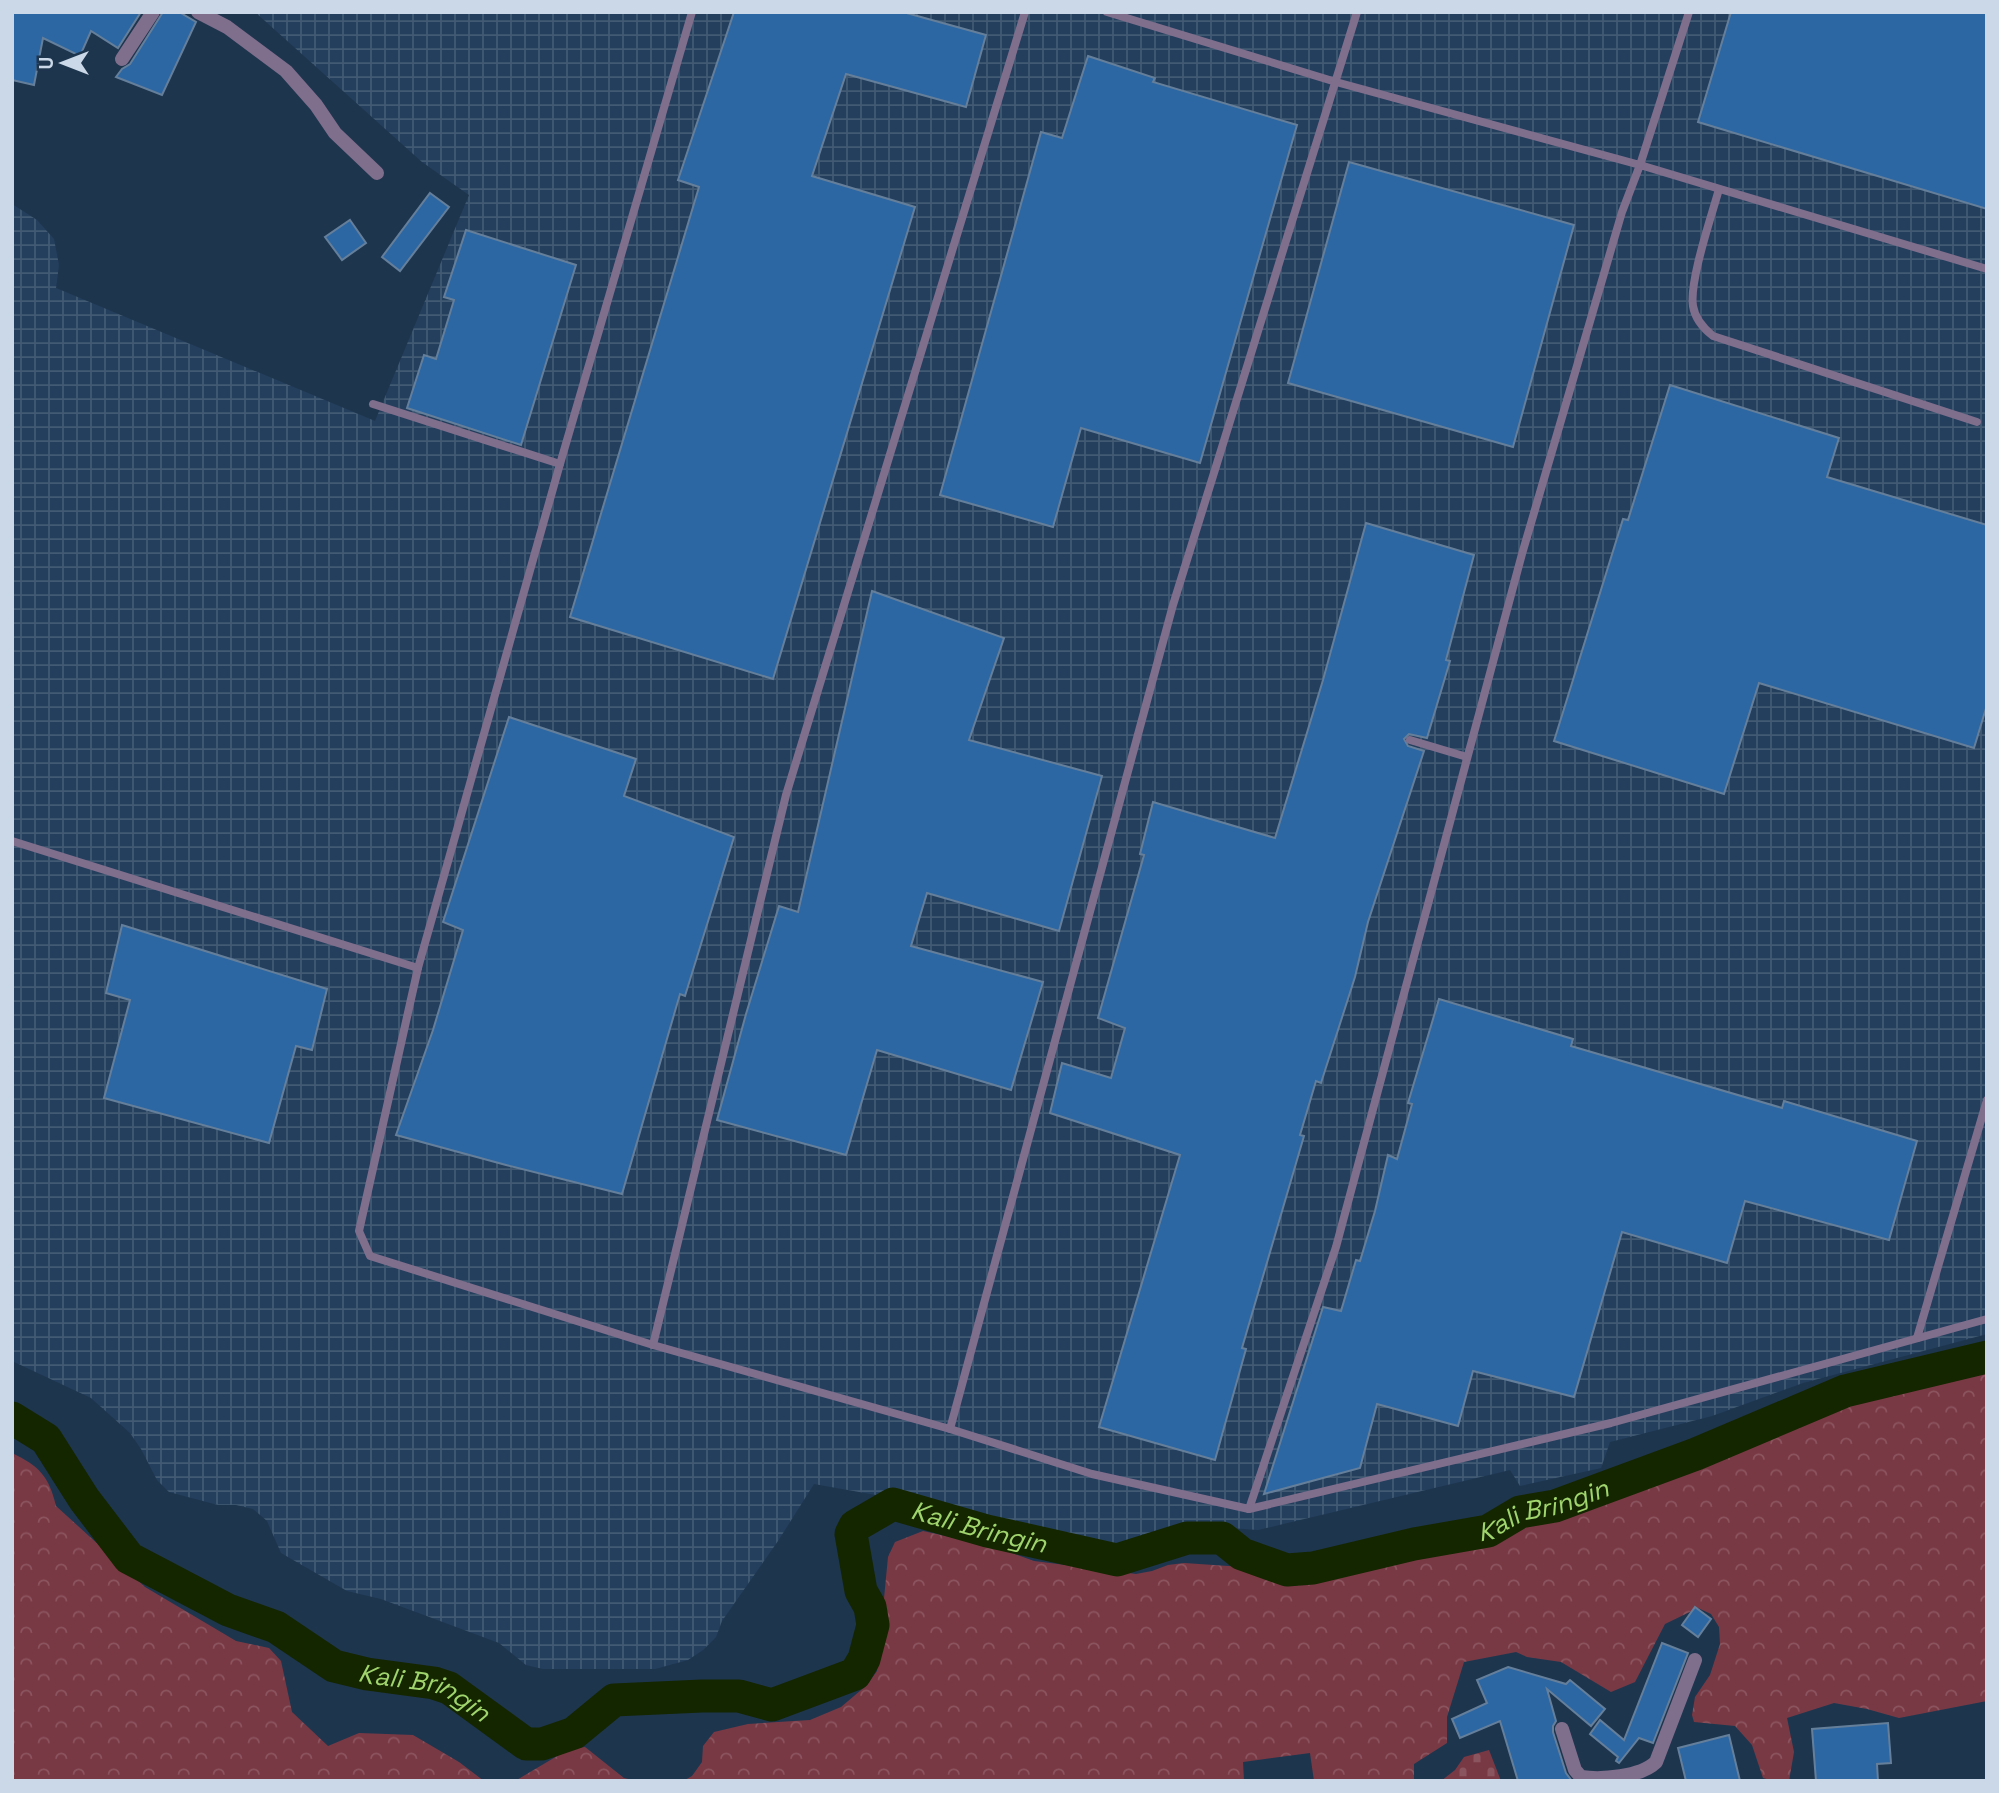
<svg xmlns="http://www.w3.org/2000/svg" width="1999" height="1793" viewBox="0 0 1999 1793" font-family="'Space Grotesk',sans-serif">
<defs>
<pattern id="industrial-grid" width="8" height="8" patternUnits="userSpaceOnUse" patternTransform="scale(1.75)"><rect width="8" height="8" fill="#233f5d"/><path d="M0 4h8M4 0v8" fill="none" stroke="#425a74"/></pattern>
<pattern id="forest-crowns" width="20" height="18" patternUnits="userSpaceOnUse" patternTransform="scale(1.75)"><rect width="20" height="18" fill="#793944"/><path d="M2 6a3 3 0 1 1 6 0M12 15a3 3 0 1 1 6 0" fill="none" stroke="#8b555f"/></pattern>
<pattern id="cemetery-stones" width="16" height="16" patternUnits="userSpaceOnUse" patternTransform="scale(1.75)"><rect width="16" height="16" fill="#793944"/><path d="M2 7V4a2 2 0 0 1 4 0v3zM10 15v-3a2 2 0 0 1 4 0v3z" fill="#8b555f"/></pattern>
</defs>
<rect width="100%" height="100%" fill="#1e354e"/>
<path fill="url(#industrial-grid)" d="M255 12H1987V1334L1803 1383 1712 1416 1610 1442 1601 1468 1520 1486 1510 1470 1258 1530 1203 1526 1157 1535 1107 1552 1023 1534 910 1501 814 1484 778 1541 722 1621 716 1637 703 1650 688 1660 655 1669H543L526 1665 499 1643 381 1599 347 1591 281 1553 267 1521 253 1509 236 1505H218L169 1492 157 1480 141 1449 130 1433 91 1398 12 1361V204L37 220 54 239 59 265 56 288 375 421 469 195 422 162Z"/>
<g fill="url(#forest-crowns)">
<path d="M1987 1365V1701L1899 1718 1867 1709 1834 1703 1787 1718 1794 1752 1789 1781H1774L1763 1778 1752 1745 1735 1726 1694 1722 1692 1715 1695 1697 1710 1675 1720 1644 1719 1627 1711 1614 1698 1608 1665 1624 1635 1682 1611 1692 1561 1662 1527 1657 1516 1652 1464 1662 1447 1717V1743L1414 1764V1781H1314L1310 1753 1243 1762 1244 1781H683L692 1776 702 1762 703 1746 714 1732 748 1724 810 1720 841 1707 867 1685 877 1671 888 1557 895 1542 923 1531 995 1547 1034 1561 1136 1574 1152 1571 1168 1565 1184 1563 1243 1567 1273 1581 1298 1585 1339 1576 1409 1553 1505 1534 1631 1492 1704 1458 1820 1413 1911 1389Z"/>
<path d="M12 1453C39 1466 49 1476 56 1506L145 1587 236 1641 269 1648 281 1661 292 1712 328 1746 359 1733 413 1735 459 1762 484 1781H12Z"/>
<path d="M585 1747 624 1778 637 1781H515L569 1749Z"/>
</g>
<path fill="url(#cemetery-stones)" d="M1489 1750 1501 1781H1441L1455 1770 1464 1757Z"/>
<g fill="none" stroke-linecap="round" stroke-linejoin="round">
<path stroke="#142600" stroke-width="33" id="s1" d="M12 1418 46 1439 84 1499 129 1558 228 1610 276 1627 334 1666 367 1674 434 1683 449 1688 526 1744H542L574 1733 614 1700 702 1696H739L772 1705 855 1674 864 1659 873 1625 870 1607 861 1591 851 1534 855 1526 893 1504 987 1531 1117 1560 1187 1538H1222L1242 1554 1287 1570 1313 1568 1414 1544 1488 1531 1520 1512 1555 1506 1696 1454 1845 1391 1987 1357"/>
</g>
<g fill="#2c67a3" stroke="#657f9b" stroke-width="2">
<path d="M12 12H141L118 48 91 31 80 56 43 38 34 85 12 80Z"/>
<path d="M163 12H179L196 22 162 95 116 77 122 69 130 64Z"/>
<path d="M734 12H903L986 35 966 107 846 74 812 176 915 207 773 679 570 617 699 187 678 180Z"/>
<path d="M1731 12H1987V209L1698 122Z"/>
<path d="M1088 56 1155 78 1153 82 1297 125 1200 463 1081 428 1053 527 940 495 1041 132 1062 138Z"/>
<path d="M1349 162 1574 225 1513 447 1288 383Z"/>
<path d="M430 193 449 207 400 271 382 257Z"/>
<path d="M350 220 366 243 342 260 325 237Z"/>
<path d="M466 230 576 265 521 445 407 408 424 355 436 359 454 300 444 297Z"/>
<path d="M1670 385 1839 438 1827 477 1987 525V705L1974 748 1759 683 1724 794 1554 741 1623 519 1628 520Z"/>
<path d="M1366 523 1474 555 1446 660 1450 661 1427 738 1409 734 1404 739 1408 746 1424 751 1368 922 1355 977 1321 1083 1316 1081 1300 1135 1304 1136 1242 1348 1246 1349 1215 1460 1099 1427 1180 1155 1050 1113 1062 1063 1111 1078 1125 1028 1098 1018 1144 855 1140 854 1153 802 1275 838 1323 680Z"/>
<path d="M872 591 1004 638 969 740 1102 776 1059 931 927 893 911 946 1043 982 1011 1090 877 1050 846 1155 717 1120 746 1014 779 906 798 912Z"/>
<path d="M509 717 636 759 624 796 734 837 685 996 680 994 622 1194 506 1165 396 1135 433 1030 463 930 443 922Z"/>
<path d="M122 925 327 989 312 1050 296 1046 269 1143 104 1098 130 1000 106 993Z"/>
<path d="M1439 999 1573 1039 1571 1046 1782 1108 1784 1101 1917 1141 1889 1240 1745 1201 1727 1263 1622 1232 1574 1397 1473 1371 1458 1426 1377 1404 1360 1468 1264 1494 1323 1307 1341 1311 1356 1260 1360 1261 1375 1211 1388 1155 1397 1159 1412 1104 1408 1103Z"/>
<path d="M1695 1607 1711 1619 1698 1637 1682 1625Z"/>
<path d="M1662 1643 1688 1653 1653 1743 1639 1738 1619 1763 1616 1761 1618 1757 1590 1734 1600 1720 1624 1740Z"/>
<path d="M1508 1667 1566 1684 1570 1680 1605 1709 1591 1726 1547 1689 1556 1721 1553 1726V1732L1566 1773 1572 1781H1518L1500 1721 1460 1738 1452 1719 1487 1703 1477 1680Z"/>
<path d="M1888 1723 1891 1763 1877 1764 1878 1781H1816L1812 1729Z"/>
<path d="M1729 1735 1740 1781H1686L1678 1748Z"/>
</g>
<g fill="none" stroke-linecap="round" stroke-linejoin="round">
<g stroke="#806e8d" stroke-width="8">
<path d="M692 12 560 464 418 968 359 1231 370 1256 653 1345 950 1429 1092 1474 1249 1509 1336 1247 1522 554 1622 212 1640 165 1987 269"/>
<path d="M1107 12 1336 82 1640 165 1689 12"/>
<path d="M1719 189C1712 215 1689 281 1693 306 1695 319 1703 328 1713 336L1977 422"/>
<path d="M373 404 560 464"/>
<path d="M1410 740 1467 757"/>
<path d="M12 841 418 968"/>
<path d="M1917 1338 1987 1100"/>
<path d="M653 1345 786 795 1025 12"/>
<path d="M950 1429 1173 605 1357 12"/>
<path d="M1249 1509 1611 1423 1987 1319"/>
</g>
<g stroke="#806e8d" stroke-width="14">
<path d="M198 12 227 27 286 71 316 105 335 133 377 173"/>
<path d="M122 59 153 12"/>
<path d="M1562 1729 1575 1770 1581 1777C1601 1780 1641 1777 1656 1762L1695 1660"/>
</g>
</g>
<g text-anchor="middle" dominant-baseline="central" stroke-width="5" stroke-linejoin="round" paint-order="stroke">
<g font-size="26" font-style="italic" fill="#a0d46d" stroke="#1e354e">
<text stroke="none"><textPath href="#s1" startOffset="1857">Kali Bringin</textPath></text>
<text stroke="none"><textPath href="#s1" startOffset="1269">Kali Bringin</textPath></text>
<text stroke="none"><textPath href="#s1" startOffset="513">Kali Bringin</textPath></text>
</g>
</g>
<rect width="1999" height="1793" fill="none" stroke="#cad8e7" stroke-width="28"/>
<g transform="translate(63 63) rotate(270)" stroke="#1e354e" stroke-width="5" paint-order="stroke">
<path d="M0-5L12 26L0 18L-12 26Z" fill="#cad8e7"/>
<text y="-10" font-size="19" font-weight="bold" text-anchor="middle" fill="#cad8e7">U</text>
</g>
</svg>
